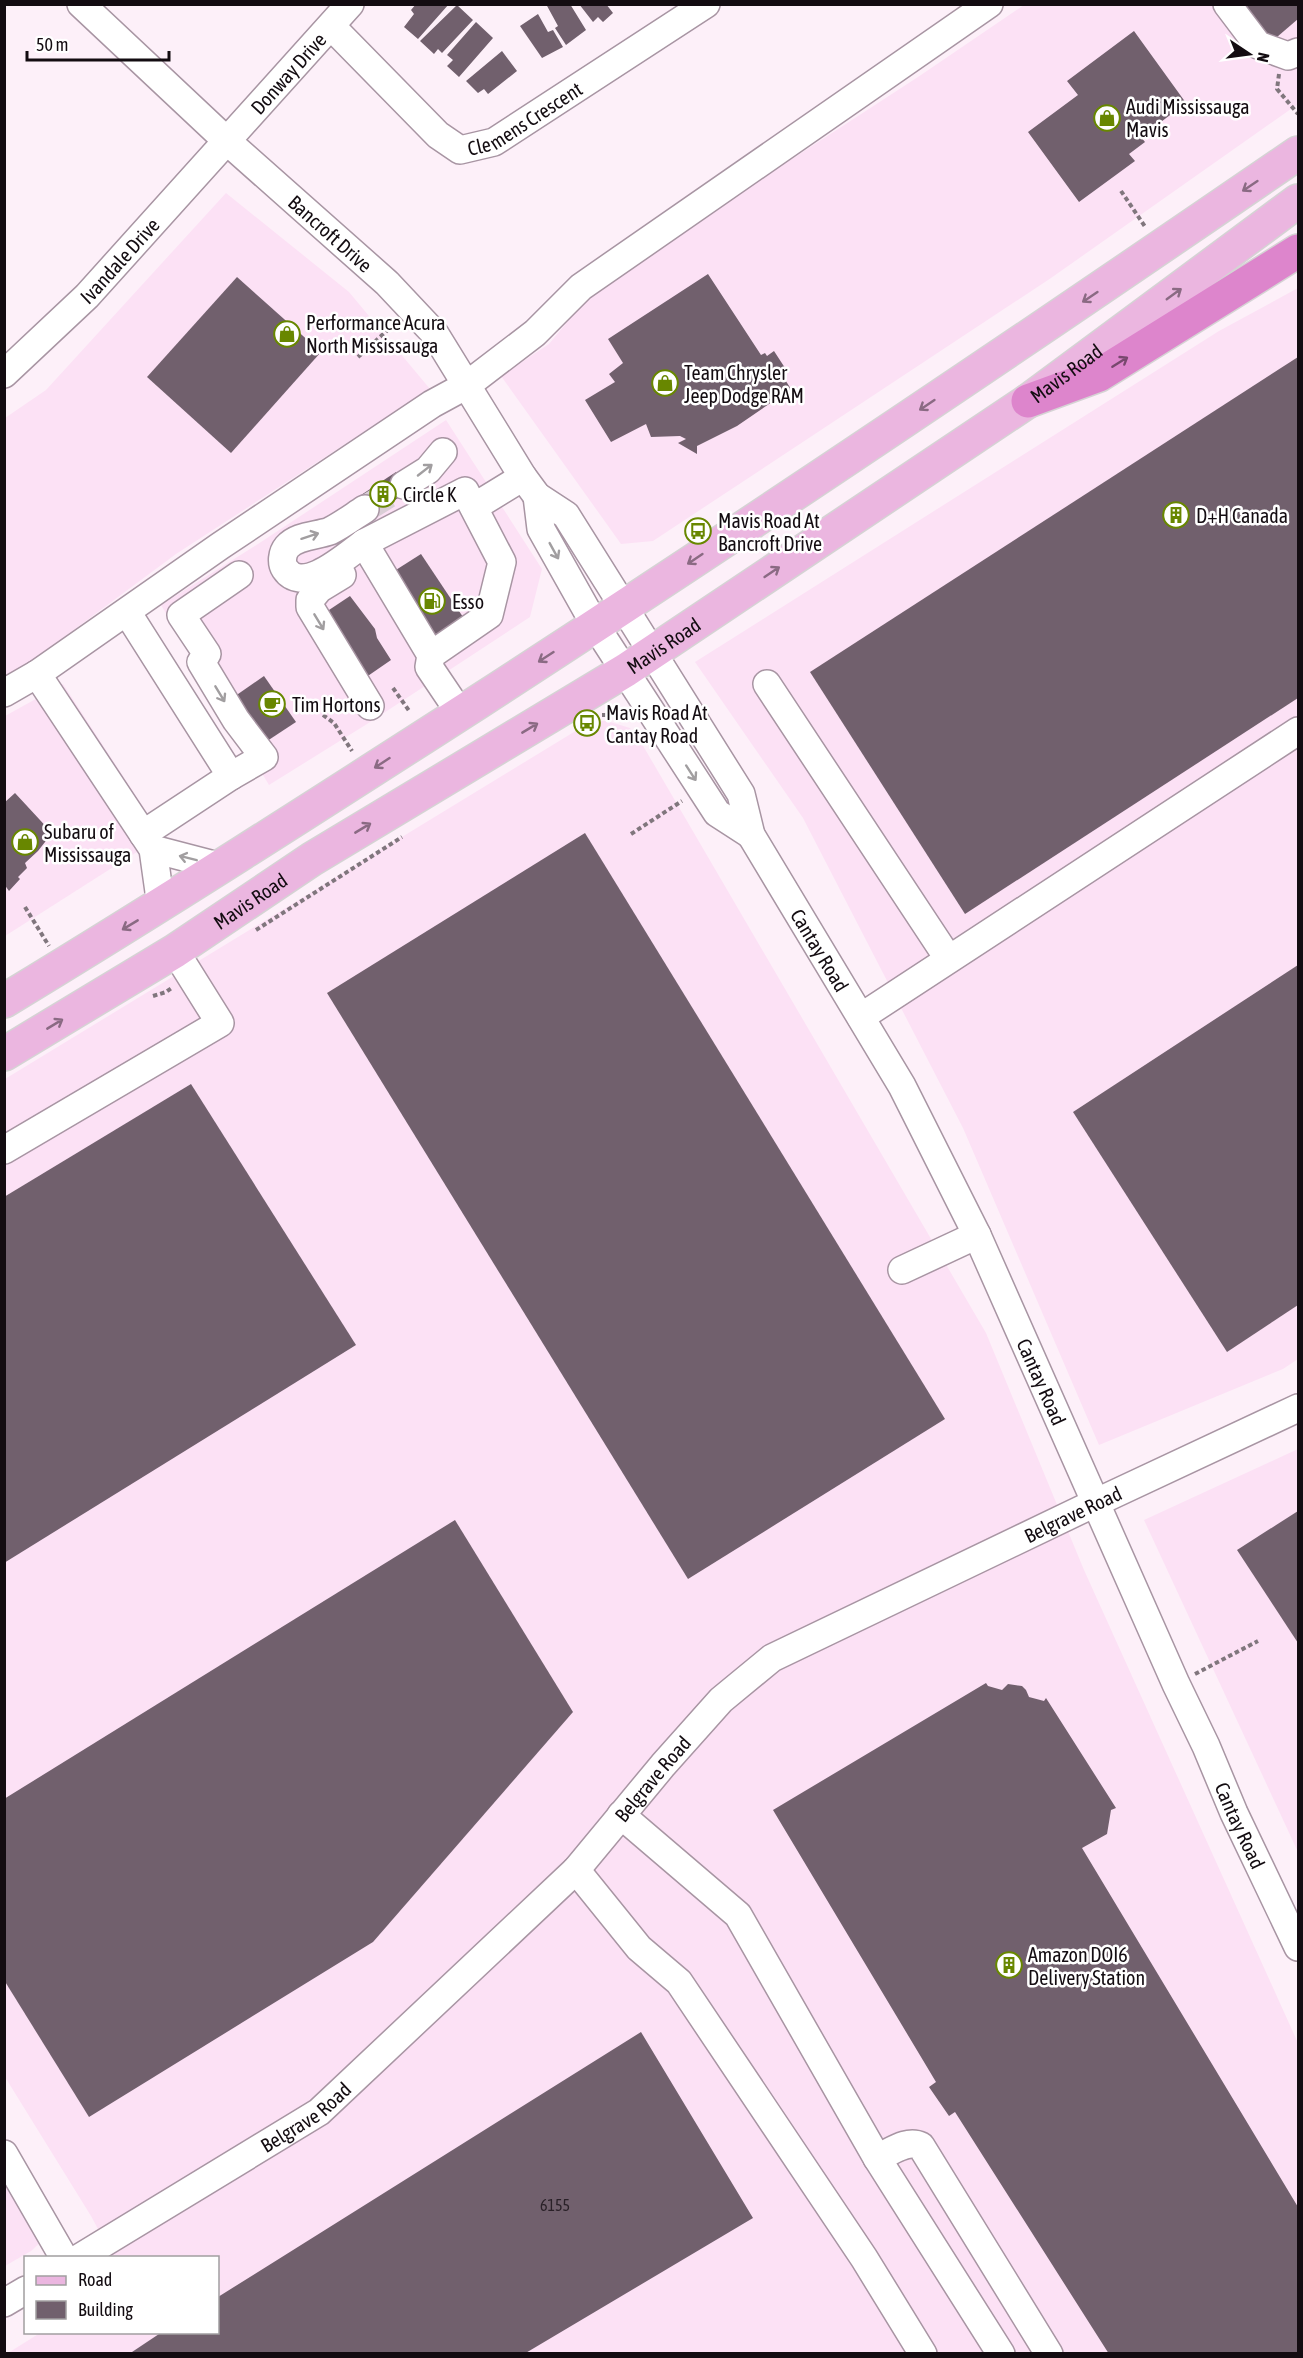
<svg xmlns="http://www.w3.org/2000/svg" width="1303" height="2358" viewBox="0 0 1303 2358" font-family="'Asap Condensed',sans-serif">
<rect width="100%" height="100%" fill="#fdf0f9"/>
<g fill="#fce1f5">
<path d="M1024 5H1298V104L1051 278 653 541 621 544 501 376 549 344 597 286 918 77Z"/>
<path d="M226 193 349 292 430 389 176 554 5 681V418L46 390Z"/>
<path d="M1298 288V1359L1283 1369 1099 1445 963 1128 803 818 695 662 1219 331Z"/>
<path d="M446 420 542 569 530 617 367 724 269 785 161 605 258 544Z"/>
<path d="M63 684 162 836 5 936V716Z"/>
<path d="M592 721H607L630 728 642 744 986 1333 1084 1570 1298 2043V2353H8L40 2333 218 2332V2258L113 2257 91 2216 5 2077V1079Z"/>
<path d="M1298 1449V1852L1144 1520Z"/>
<path d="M4 2170 46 2237 31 2251 5 2266Z"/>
</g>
<g fill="#71606d">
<path d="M416 4H449L418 39 404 27 414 14 411 10Z"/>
<path d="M546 4H570L586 30 566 45 555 28 558 26Z"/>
<path d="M579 4H606L613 13 603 22 598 17 593 22Z"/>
<path d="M1242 4H1298V19L1277 37 1264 40Z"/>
<path d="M457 5 473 20 442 53 438 49 434 54 420 41Z"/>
<path d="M538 14 548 32 553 30 563 47 542 58 520 26Z"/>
<path d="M476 22 493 38 459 77 447 66 453 60 447 55Z"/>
<path d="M1134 31 1186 103 1141 137 1145 142 1129 154 1135 161 1079 202 1028 132 1078 95 1067 81Z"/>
<path d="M502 51 517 71 488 94 484 89 478 93 466 81Z"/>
<path d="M708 274 761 355 765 353 767 356 774 351 787 371 782 375 791 389 737 426 697 446V454L678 443 686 439 680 436 651 437 646 424 611 442 585 400 615 382 609 374 623 363 608 339Z"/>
<path d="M237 277 321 352 231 453 147 377Z"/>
<path d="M1298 357V698L965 914 810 672Z"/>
<path d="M396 472 409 491 370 516 358 497Z"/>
<path d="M421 554 467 623 434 645 388 575Z"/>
<path d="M350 596 375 629 377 638 391 660 362 680 320 616Z"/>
<path d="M264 676 296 722 258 747 228 701Z"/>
<path d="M15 793 52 833 38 851 25 863 27 868 18 877 20 879 9 891 4 884V803Z"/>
<path d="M585 833 945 1419 688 1579 327 993Z"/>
<path d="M1298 965V1305L1227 1352 1073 1112Z"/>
<path d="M191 1084 356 1345 4 1563V1197Z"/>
<path d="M1298 1511V1643L1237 1550Z"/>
<path d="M455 1520 573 1712 373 1942 89 2117 4 1980V1799Z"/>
<path d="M986 1683 988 1686 1002 1690 1008 1684 1022 1686 1026 1690 1029 1697 1044 1701 1046 1698 1116 1808 1111 1810 1107 1834 1082 1848 1298 2207V2354H1109L955 2112 949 2116 929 2087 936 2082 773 1810Z"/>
<path d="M641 2032 753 2218 524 2354H129L162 2332H218V2297Z"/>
</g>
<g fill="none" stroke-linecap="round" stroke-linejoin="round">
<path stroke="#daced6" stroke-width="27" stroke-dasharray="27 14" stroke-linecap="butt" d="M365 509 404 485"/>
<g stroke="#a895a3" stroke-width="30">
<g id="minor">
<path id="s1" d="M81 4 228 142 387 283 435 334 523 477 537 496 566 515 741 794 751 835 902 1086 977 1235 1176 1684 1206 1746 1234 1813 1298 1947"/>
<path d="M1227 4 1258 45 1288 56 1298 52"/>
<path id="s2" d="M331 26 438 135 460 150 494 142 706 4"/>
<path id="s3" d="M4 374 87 296 350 4"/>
<path d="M404 485 428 470 443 452"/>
<path d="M537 496 541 529 595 625 717 813 751 835"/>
<path d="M474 507 523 477"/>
<path d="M364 543C347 555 303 596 285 569 281 563 282 553 287 547 297 535 317 536 330 531 342 525 354 516 365 509"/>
<path d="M342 575 319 589 310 600V607L370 706"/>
<path d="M127 612 231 776 143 834"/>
<path d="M431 655 489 615 502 562 465 491 364 543 431 655 429 667 460 713"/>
<path d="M37 674 153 849 161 906"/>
<path d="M767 684 948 958"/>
<path d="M4 693 37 674 220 546 432 404 467 385 535 333 581 287 989 4"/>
<path d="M231 776 264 757 236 720 201 662 207 654 181 615 239 575"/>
<path d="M153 849 222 867"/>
<path d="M861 1017 1298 731"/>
<path d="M4 1150 220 1023 175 951"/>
<path d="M902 1270 977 1235"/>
<path d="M621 1815 738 1915 877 2158 1001 2354"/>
<path d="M576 1870 639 1948 679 1982 864 2258 923 2354"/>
<path d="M4 2154 64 2258"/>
<path d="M877 2158C891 2152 907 2139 921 2146L1049 2354"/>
<path id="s4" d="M79 2258 319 2112 576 1870 663 1765 721 1700 772 1658 1095 1503 1298 1408"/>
<path d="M4 2303 26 2290"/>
</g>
</g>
<g stroke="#d5d3d4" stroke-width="36">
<g id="major">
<path d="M4 1001C164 904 321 803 478 702 754 523 1027 339 1298 153"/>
<path id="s5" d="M4 1054 175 951 312 859 626 670 1028 401 1298 201"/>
</g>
</g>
<g stroke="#d5d3d4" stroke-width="36">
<path id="highway" d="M1028 401 1099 375 1298 251"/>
</g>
<g stroke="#80767d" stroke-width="4" stroke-dasharray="4.5 3" stroke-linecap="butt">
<path d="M1279 74 1277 89 1298 114"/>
<path d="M1121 191 1146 228"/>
<path d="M358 357 391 327"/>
<path d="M393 688 410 712"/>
<path d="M323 715 334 723 352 751"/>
<path d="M602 715H616"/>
<path d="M631 834 682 801"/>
<path d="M25 907 49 946"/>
<path d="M256 930 402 837"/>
<path d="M153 996 166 992 173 987"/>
<path d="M1195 1674 1258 1641"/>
</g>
<use href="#minor" stroke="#fff" stroke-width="27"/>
<use href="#major" stroke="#ebb6e0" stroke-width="33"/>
<use href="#highway" stroke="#dd85cc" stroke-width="33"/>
</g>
<defs><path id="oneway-shaft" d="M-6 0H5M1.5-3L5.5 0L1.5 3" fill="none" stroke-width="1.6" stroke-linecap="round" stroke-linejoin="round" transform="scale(1.5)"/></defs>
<g stroke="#8a6a83">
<use href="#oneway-shaft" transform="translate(1250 186) rotate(146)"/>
<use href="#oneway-shaft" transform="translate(1174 294) rotate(-36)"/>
<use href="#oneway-shaft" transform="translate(1090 297) rotate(146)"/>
<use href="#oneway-shaft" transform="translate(927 405) rotate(146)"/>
<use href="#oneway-shaft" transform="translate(695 559) rotate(146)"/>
<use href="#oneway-shaft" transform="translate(772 572) rotate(-34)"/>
<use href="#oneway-shaft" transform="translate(546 657) rotate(147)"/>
<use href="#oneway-shaft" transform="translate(530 728) rotate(-31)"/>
<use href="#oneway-shaft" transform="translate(382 763) rotate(147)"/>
<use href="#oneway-shaft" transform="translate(363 828) rotate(-31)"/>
<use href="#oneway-shaft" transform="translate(130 925) rotate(149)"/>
<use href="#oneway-shaft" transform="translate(55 1024) rotate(-31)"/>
</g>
<use stroke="#78486e" href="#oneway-shaft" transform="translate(1120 362) rotate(-32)"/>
<g stroke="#a19ea0">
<use href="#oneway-shaft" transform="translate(425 470) rotate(-38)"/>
<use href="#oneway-shaft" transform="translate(310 536) rotate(-18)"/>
<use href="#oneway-shaft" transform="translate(554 551) rotate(61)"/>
<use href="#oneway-shaft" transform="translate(319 622) rotate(59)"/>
<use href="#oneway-shaft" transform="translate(220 694) rotate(59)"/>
<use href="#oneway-shaft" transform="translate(691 773) rotate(57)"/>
<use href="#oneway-shaft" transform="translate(188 858) rotate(-166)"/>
</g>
<defs>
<g id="shop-ring" transform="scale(1.35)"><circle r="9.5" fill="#fff" stroke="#688700" stroke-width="1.5"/><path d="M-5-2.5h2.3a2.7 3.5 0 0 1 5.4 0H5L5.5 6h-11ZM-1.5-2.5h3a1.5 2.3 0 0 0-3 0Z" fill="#688700"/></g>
<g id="building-ring" transform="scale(1.35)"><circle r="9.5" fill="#fff" stroke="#688700" stroke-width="1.5"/><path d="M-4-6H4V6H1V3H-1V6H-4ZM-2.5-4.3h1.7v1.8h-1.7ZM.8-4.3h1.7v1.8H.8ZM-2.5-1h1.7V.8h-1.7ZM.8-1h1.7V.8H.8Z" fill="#688700"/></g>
<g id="bus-ring" transform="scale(1.35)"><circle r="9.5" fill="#fff" stroke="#688700" stroke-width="1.5"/><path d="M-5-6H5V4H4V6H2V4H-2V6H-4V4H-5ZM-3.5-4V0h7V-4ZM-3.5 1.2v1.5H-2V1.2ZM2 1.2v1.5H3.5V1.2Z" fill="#688700"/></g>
<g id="fuel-ring" transform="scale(1.35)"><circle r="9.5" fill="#fff" stroke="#688700" stroke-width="1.5"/><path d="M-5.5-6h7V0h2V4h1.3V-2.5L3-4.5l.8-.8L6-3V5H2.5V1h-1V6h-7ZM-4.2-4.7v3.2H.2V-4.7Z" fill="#688700"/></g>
<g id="cafe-ring" transform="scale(1.35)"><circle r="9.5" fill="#fff" stroke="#688700" stroke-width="1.5"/><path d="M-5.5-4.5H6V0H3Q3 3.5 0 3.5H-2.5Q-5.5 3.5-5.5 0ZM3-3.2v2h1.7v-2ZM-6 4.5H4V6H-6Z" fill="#688700"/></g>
</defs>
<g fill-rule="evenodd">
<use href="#shop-ring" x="1107" y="118"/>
<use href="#shop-ring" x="287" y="334"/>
<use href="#shop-ring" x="665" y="383"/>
<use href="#building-ring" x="383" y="494"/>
<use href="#building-ring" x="1176" y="515"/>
<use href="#bus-ring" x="698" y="531"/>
<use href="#fuel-ring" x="432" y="601"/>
<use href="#cafe-ring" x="272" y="704"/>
<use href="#bus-ring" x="587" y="723"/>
<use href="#shop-ring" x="25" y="842"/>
<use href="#building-ring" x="1009" y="1965"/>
</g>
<g text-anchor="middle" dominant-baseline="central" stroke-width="5" stroke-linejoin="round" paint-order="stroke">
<g font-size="16" fill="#2a2128">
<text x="555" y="2205">6155</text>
</g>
<g font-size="20" fill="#130c11" stroke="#fff">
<text stroke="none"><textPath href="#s3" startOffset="414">Donway Drive</textPath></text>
<text stroke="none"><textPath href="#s2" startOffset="252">Clemens Crescent</textPath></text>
<text stroke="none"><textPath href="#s1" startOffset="339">Bancroft Drive</textPath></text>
<text stroke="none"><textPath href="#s3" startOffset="162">Ivandale Drive</textPath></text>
<text stroke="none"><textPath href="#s5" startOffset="1262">Mavis Road</textPath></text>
<text stroke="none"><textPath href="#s5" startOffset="776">Mavis Road</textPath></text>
<text stroke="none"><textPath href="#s5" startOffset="290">Mavis Road</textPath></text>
<text stroke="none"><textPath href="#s1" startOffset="1216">Cantay Road</textPath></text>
<text stroke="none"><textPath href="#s1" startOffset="1702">Cantay Road</textPath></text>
<text stroke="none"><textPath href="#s4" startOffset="1257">Belgrave Road</textPath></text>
<text stroke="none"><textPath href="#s4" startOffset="753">Belgrave Road</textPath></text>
<text stroke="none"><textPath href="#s1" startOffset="2188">Cantay Road</textPath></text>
<text stroke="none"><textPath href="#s4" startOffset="267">Belgrave Road</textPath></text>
</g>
<g font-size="20" fill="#130c11" stroke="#fff" text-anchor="start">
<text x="1126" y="106">Audi Mississauga<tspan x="1126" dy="23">Mavis</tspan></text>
<text x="306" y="322">Performance Acura<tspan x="306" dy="23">North Mississauga</tspan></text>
<text x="684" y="372">Team Chrysler<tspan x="684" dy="23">Jeep Dodge RAM</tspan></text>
<text x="403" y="494">Circle K</text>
<text x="1196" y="515">D+H Canada</text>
<text x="718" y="520">Mavis Road At<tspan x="718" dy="23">Bancroft Drive</tspan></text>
<text x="452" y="601">Esso</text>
<text x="292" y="704">Tim Hortons</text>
<text x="606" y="712">Mavis Road At<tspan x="606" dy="23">Cantay Road</tspan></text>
<text x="44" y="831">Subaru of<tspan x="44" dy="23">Mississauga</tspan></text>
<text x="1028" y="1954">Amazon DOI6<tspan x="1028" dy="23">Delivery Station</tspan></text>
</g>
</g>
<rect width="1303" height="2358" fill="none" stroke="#130c11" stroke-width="12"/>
<rect x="24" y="2256" width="195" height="78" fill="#ffffff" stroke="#a19ea0" stroke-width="1.5"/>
<rect x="36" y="2276" width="30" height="9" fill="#ebb6e0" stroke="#a19ea0" stroke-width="1.5"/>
<text x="78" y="2286" font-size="18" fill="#130c11">Road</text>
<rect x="36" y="2301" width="30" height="18" fill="#71606d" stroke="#a19ea0" stroke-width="1.5"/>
<text x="78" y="2316" font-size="18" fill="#130c11">Building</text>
<g transform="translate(1249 54) rotate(103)" stroke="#ffffff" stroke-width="4.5" paint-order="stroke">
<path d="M0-4.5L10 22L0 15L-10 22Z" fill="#130c11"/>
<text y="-9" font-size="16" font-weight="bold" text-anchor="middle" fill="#130c11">N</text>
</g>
<path d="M27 51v9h142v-9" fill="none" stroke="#130c11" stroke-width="3"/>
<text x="36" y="51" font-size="18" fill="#130c11" stroke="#ffffff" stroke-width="4.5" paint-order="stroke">50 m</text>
</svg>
